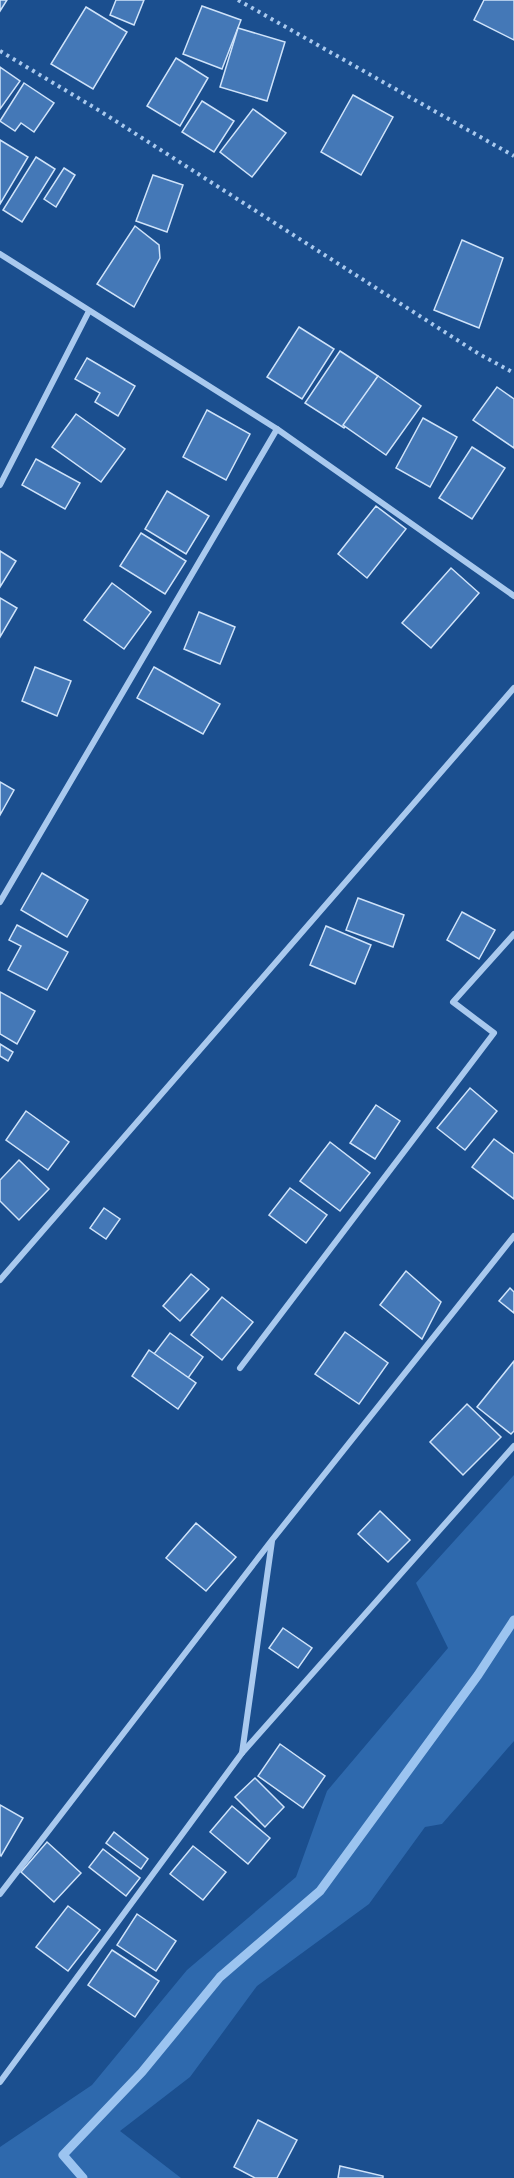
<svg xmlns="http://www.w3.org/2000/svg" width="514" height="2178" viewBox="0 0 514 2178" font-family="'Sofia Sans Condensed',sans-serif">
<rect width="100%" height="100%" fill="#1b4f8f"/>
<path fill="#2e69ad" d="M514 1475V1741L442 1824 425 1827 369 1904 257 1986 190 2077 120 2131 181 2178H0V2147L92 2085 187 1970 296 1877 327 1791 448 1648 416 1583Z"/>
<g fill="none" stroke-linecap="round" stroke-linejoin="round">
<path stroke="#9cc4f0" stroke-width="9" d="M83 2178 63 2155 142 2072 220 1977 320 1891 478 1675 514 1620"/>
</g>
<g fill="#4478b7" stroke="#cfe3fa" stroke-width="1.5">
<path d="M0 0H7L0 11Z"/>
<path d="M116 0H144L134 25 110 15Z"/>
<path d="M484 0H514V40L474 20Z"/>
<path d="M202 6 241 20 222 69 183 54Z"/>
<path d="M86 7 127 32 93 89 51 64Z"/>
<path d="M238 28 285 42 267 101 220 87Z"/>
<path d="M176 58 208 78 180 126 147 106Z"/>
<path d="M0 67 20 81 0 109Z"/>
<path d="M24 83 54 103 34 132 21 123 15 131 0 121Z"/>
<path d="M353 95 393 117 361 175 321 152Z"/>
<path d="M202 101 234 121 214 152 182 132Z"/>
<path d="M253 109 286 133 252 177 220 152Z"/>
<path d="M0 140 28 157 0 204Z"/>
<path d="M36 157 55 169 22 222 3 210Z"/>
<path d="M64 168 75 175 56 207 44 199Z"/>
<path d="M153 175 183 185 167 232 136 221Z"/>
<path d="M135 226 159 245 160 258 134 307 97 284Z"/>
<path d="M462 240 503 258 479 328 434 310Z"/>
<path d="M299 327 334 349 302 399 267 377Z"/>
<path d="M340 351 378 376 344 428 305 403Z"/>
<path d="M87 358 135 386 118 416 95 402 100 393 75 379Z"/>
<path d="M378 376 421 406 386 455 343 425Z"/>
<path d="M497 387 514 399V448L473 420Z"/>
<path d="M207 410 250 434 226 480 183 457Z"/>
<path d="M76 414 125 449 101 482 52 447Z"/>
<path d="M423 418 457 437 430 487 396 468Z"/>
<path d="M472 447 505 468 472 519 439 498Z"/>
<path d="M36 459 80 483 65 509 22 485Z"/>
<path d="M167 491 209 516 186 554 145 529Z"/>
<path d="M376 506 406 529 367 578 338 554Z"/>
<path d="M141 533 186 561 165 594 120 566Z"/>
<path d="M0 551 16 561 0 587Z"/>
<path d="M451 568 479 593 431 648 402 623Z"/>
<path d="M112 583 151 612 124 649 84 620Z"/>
<path d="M0 598 17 608 0 637Z"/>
<path d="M199 612 235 627 220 664 184 649Z"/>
<path d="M35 667 71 681 57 716 22 701Z"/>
<path d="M154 667 220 704 203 734 137 698Z"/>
<path d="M0 782 14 790 0 815Z"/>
<path d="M42 873 88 900 67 937 21 910Z"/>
<path d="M358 898 404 915 393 947 346 930Z"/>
<path d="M462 912 495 930 479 959 447 940Z"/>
<path d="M17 925 68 952 47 990 8 970 21 946 9 940Z"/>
<path d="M326 926 371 945 355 984 310 965Z"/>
<path d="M0 992 35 1011 17 1044 0 1034Z"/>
<path d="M0 1044 13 1052 8 1061 0 1056Z"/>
<path d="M470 1088 497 1111 465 1150 437 1128Z"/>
<path d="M376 1105 400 1121 375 1159 350 1143Z"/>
<path d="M26 1111 69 1142 48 1170 6 1140Z"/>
<path d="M494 1139 514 1154V1199L472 1167Z"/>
<path d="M330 1142 370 1173 340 1211 300 1181Z"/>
<path d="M19 1160 49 1189 19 1220 0 1201V1180Z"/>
<path d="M290 1188 327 1215 306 1243 269 1215Z"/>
<path d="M104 1208 120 1219 106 1239 90 1228Z"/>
<path d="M406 1271 441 1302 422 1339 380 1305Z"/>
<path d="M191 1274 209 1289 180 1321 163 1306Z"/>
<path d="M510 1288 514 1292V1313L499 1301Z"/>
<path d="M222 1297 253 1322 222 1360 191 1335Z"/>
<path d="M345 1332 388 1363 359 1404 315 1374Z"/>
<path d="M170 1333 203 1357 188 1378 154 1354Z"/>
<path d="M149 1350 196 1383 178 1409 132 1376Z"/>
<path d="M514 1361V1431L511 1434 477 1407Z"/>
<path d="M467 1404 501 1437 463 1475 430 1442Z"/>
<path d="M380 1511 410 1540 388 1562 358 1534Z"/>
<path d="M196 1523 236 1557 206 1591 166 1558Z"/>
<path d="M283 1628 312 1648 298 1668 269 1648Z"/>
<path d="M280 1744 325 1776 303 1808 258 1776Z"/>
<path d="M255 1778 284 1807 265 1827 235 1797Z"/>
<path d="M0 1805 23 1818 1 1856 0 1855Z"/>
<path d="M232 1806 270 1838 248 1864 210 1832Z"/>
<path d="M114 1832 148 1859 141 1869 106 1843Z"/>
<path d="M47 1842 81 1873 54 1902 21 1872Z"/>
<path d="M193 1846 226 1872 203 1900 170 1874Z"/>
<path d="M103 1849 140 1878 126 1896 89 1867Z"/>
<path d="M68 1906 100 1930 68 1971 36 1947Z"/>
<path d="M137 1914 176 1941 156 1971 117 1945Z"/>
<path d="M112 1950 159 1981 135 2017 88 1985Z"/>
<path d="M258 2120 297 2140 277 2178H255L234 2167Z"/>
<path d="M340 2166 383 2176V2178H338Z"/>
</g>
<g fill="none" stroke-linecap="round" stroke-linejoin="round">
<g stroke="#a9c9ee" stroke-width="4" stroke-dasharray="3 4.5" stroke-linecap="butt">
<path d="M238 0 514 156"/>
<path d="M0 51 100 111 479 354 514 373"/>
</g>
<g stroke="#a9c9ee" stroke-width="6">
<path d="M0 254 277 429 514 596"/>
<path d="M0 485 89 311"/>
<path d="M0 902 277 429"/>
<path d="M0 1280 514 688"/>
<path d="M240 1368 494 1033 453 1002 514 934"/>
<path d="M242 1753 514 1446"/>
<path d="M0 1894 272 1540 514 1236"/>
<path d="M0 2082 242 1753 272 1541"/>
</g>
</g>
</svg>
